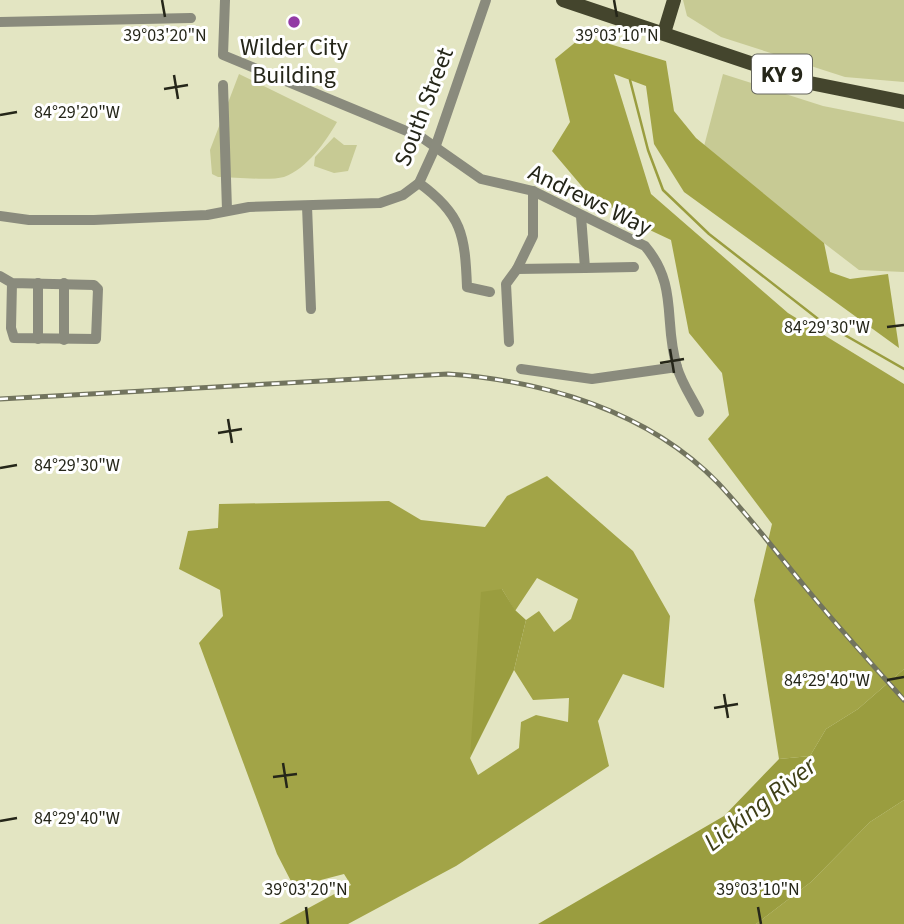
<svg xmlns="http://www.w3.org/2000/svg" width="904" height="924" viewBox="0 0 904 924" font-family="'Source Sans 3',sans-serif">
<rect width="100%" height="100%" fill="#e3e5c2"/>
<g fill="#c7ca94">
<path d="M683 0H904V82L845 77 721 37 687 16Z"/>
<path d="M239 74 337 122C326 141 307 169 284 177 269 181 235 177 218 177L212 174 210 150Z"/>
<path d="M723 74 823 106 904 122V272L859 270 703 150Z"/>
<path d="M334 137 344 145H357L348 171 334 173 314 166 315 157Z"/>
</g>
<g fill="#a2a447" fill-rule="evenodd">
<path d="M583 36 666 61 674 111 696 138 824 243 830 272 850 279 888 274 899 348 684 192 654 144 646 86 614 74 651 194 788 313 904 384V669L858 709 826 729 810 756 779 759 754 600 772 524 708 439 729 415 722 373 689 333 671 240 637 224 585 190 552 151 570 122 555 59Z"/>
<path d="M547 476 633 551 670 616 664 688 623 674 598 721 609 766 456 866 348 924H279L351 885 344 874 294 887 277 854 199 643 223 616 220 590 179 569 188 531 218 528 219 504 389 501 421 520 485 527 507 496ZM537 578 578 599 571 619 554 632 539 611 526 620 514 670 533 700 569 698 568 722 536 715 521 722 519 748 478 775 470 758 502 589 515 611Z"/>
<path d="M904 800V924H756L811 882 870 822Z"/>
</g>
<g fill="#9a9d3f">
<path d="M502 589 515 610 526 620 514 670 470 758 481 592Z"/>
<path d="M904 669V800L870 822 811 882 756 924H538L724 816 779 759 810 756 826 729 858 709Z"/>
</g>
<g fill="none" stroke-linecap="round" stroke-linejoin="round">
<path stroke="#9a9d3f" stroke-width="2.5" d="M630 80 648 150 663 190 709 234 822 322 904 369"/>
<g stroke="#8a8b7d" stroke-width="10">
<path d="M225 0 223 55 421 137 481 179 533 191 645 246C679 286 663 322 677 367 681 382 692 398 699 412"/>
<path d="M0 22 191 18"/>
<path d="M223 85 227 210"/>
<path d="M419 183C462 214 465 235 467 287L490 292"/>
<path d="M533 191V236L517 269 585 268 581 216"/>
<path d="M307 206 311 309"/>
<path d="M0 216 29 220H94L207 215 249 207 380 203 403 195 419 183 435 148 486 0"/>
<path d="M585 268 634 267"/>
<path d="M0 276 12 283 94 285 98 289 96 339 14 338 11 328 12 283"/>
<path d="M38 283V339"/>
<path d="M64 283V340"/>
<path d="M509 342 506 284 517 269"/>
<path d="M521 369 592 379 677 367"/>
</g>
<g stroke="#44452d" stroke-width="14">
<path d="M563 0 810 83 904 102"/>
<path d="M664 33 674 0"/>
</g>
<g stroke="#72745e" stroke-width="5">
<path id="rail" d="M0 399 448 374C545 381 648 411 718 483 749 516 777 553 806 588 838 627 871 663 904 700"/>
</g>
<use href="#rail" stroke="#fff" stroke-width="2.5" stroke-dasharray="8" stroke-linecap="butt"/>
</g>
<path fill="none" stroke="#252619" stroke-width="2.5" d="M162 0 165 17M614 0 617 17M174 75 178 99M164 89 188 85M0 115 17 112M887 327 904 325M670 349 674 373M660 363 684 359M228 419 232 443M218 433 242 429M0 468 17 465M887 680 904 677M724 694 728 718M714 708 738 704M283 763 287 788M273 777 297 774M0 821 17 818M306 907 308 924M758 907 761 924"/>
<circle fill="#933aa5" stroke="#fff" stroke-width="2.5" cx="294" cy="22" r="7"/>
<g text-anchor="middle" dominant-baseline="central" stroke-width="6" stroke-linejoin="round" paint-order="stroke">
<rect fill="#fff" stroke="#66675e" stroke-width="2" x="752" y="54.5" width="60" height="39" rx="5"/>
<g font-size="23" font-weight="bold" fill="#252619">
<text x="782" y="74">KY 9</text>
</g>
<g font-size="24" fill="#252619" stroke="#fff">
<text x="294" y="47">Wilder City<tspan x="294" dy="28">Building</tspan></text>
</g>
<g font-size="24" fill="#252619" stroke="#fff">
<text transform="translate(424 107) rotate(-69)">South Street</text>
<text transform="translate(590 200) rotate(26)">Andrews Way</text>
</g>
<g font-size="26" font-style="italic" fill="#3e3f17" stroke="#fff">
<text transform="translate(760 804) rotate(-38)">Licking River</text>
</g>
</g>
<g font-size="18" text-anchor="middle" fill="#252619" stroke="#fff" stroke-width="6" stroke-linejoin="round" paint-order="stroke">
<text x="165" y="41">39°03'20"N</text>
<text x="617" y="41">39°03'10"N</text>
<text x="77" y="118">84°29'20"W</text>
<text x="827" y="333">84°29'30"W</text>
<text x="77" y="471">84°29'30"W</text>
<text x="827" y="686">84°29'40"W</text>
<text x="77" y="824">84°29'40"W</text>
<text x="306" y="895">39°03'20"N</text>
<text x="758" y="895">39°03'10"N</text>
</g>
</svg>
